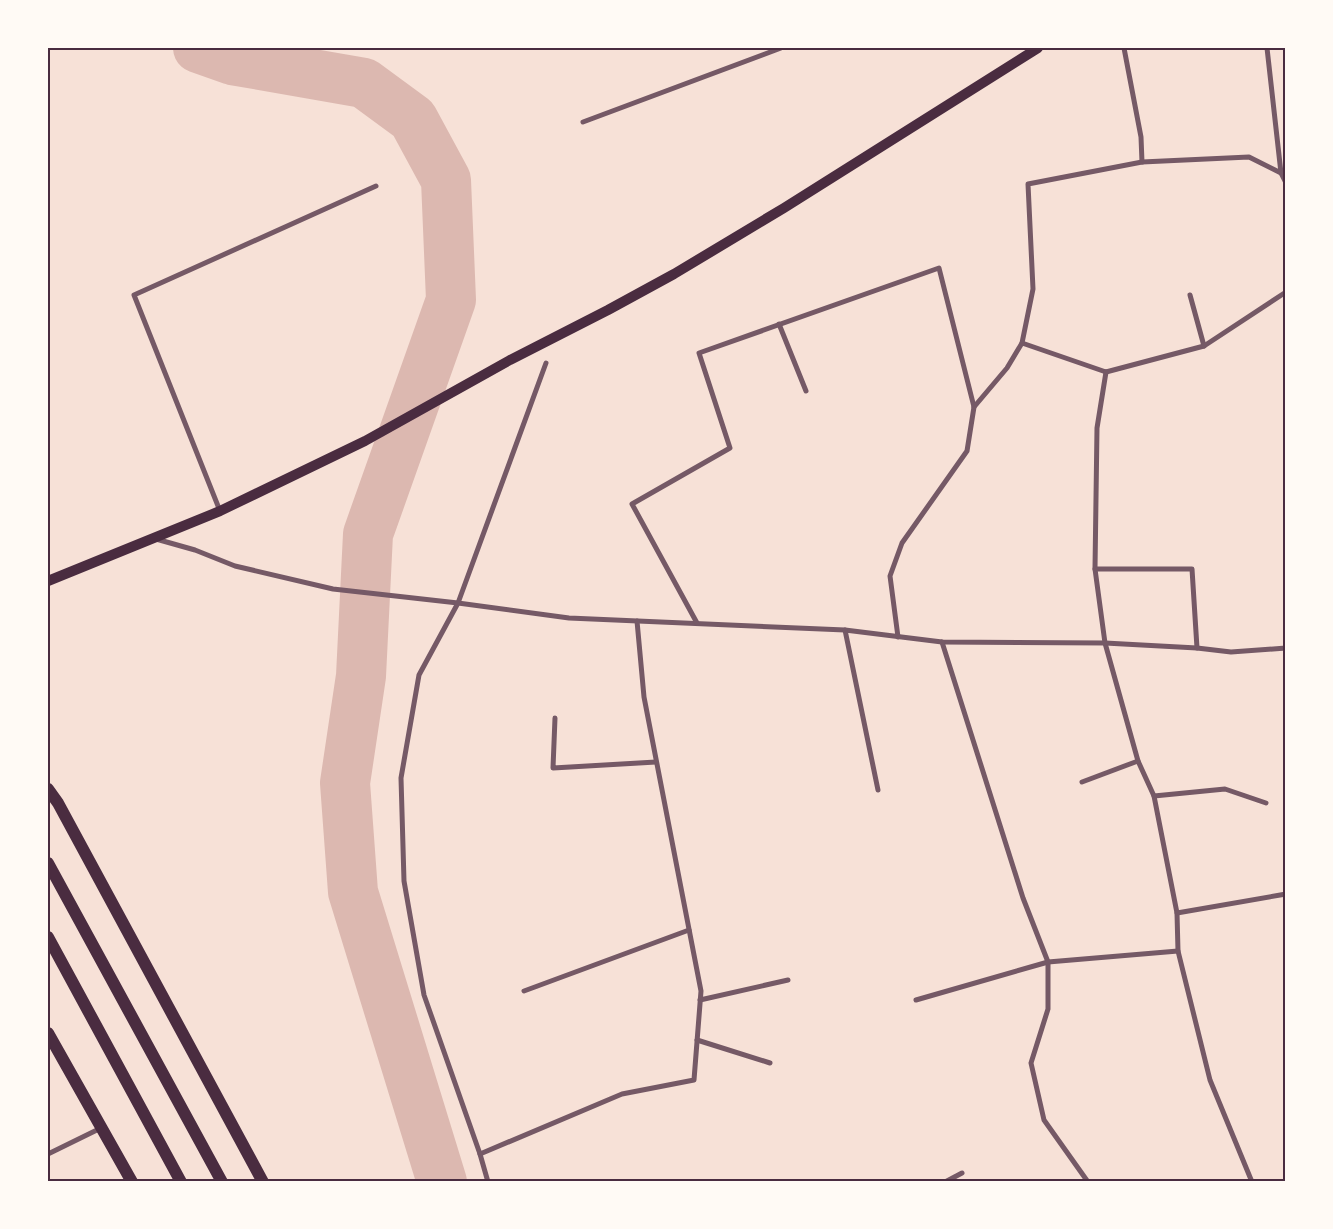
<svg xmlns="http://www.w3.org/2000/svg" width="1333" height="1229" viewBox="0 0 1333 1229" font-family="Bitter,serif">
<rect width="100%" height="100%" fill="#f7e1d7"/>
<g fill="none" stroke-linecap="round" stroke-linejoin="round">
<path stroke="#dcb8b0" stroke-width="50" d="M198 48 232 60 364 83 413 119 446 180 451 300 368 534 361 676 345 783 353 892 442 1182"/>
<g stroke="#755966" stroke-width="5">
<path d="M1124 48 1141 137 1142 162"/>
<path d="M1267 48 1281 173 1286 183"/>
<path d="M583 122 781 48"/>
<path d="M1190 295 1204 346"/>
<path d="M779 324 806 391"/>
<path d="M1022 343 1106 372"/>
<path d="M1106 372 1097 428 1095 569 1105 643 1138 761 1154 796 1177 913 1178 951 1210 1080 1252 1182"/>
<path d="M1106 372 1204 346 1286 292"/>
<path d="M974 407 1007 368 1022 343 1033 289 1028 184 1142 162 1249 157 1281 173"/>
<path d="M220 511 134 295 376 186"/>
<path d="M156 539 195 550 235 566 333 589 458 603 569 618 845 630 942 642 1105 643 1197 648 1231 652 1286 648"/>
<path d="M1095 569H1192L1197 648"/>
<path d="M697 623 632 504 730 448 699 353 939 268 974 407 967 451 902 543 890 576 898 637"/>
<path d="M845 630 878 790"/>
<path d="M942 642 1023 898 1048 962V1009L1031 1063 1044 1120 1088 1182"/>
<path d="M555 718 553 768 656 762"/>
<path d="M1082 782 1138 761"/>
<path d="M1154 796 1225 789 1266 803"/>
<path d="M1177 913 1286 894"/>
<path d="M524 991 689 930"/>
<path d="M700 1000 788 980"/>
<path d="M916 1000 1048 962 1178 951"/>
<path d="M697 1040 770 1063"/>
<path d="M48 1154 101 1128"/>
<path d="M480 1154 622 1094 694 1080 701 991 644 697 637 621"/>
<path d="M488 1182 480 1154 424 995 404 881 401 778 419 675 458 603 546 363"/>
<path d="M945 1182 962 1173"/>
</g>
<path stroke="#4a2c40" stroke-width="10" d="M48 581 220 511 365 441 510 360 608 310 674 274 784 208 1038 48"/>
<g stroke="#4a2c40" stroke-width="12">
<path d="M48 789 58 803 263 1182"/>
<path d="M48 863 222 1182"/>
<path d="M48 937 181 1182"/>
<path d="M48 1033 132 1182"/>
</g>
</g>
<rect width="1333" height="1229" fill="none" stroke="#fffaf5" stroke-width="98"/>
<rect x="49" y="49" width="1235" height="1131" fill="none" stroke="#4a2c40" stroke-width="2"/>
</svg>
